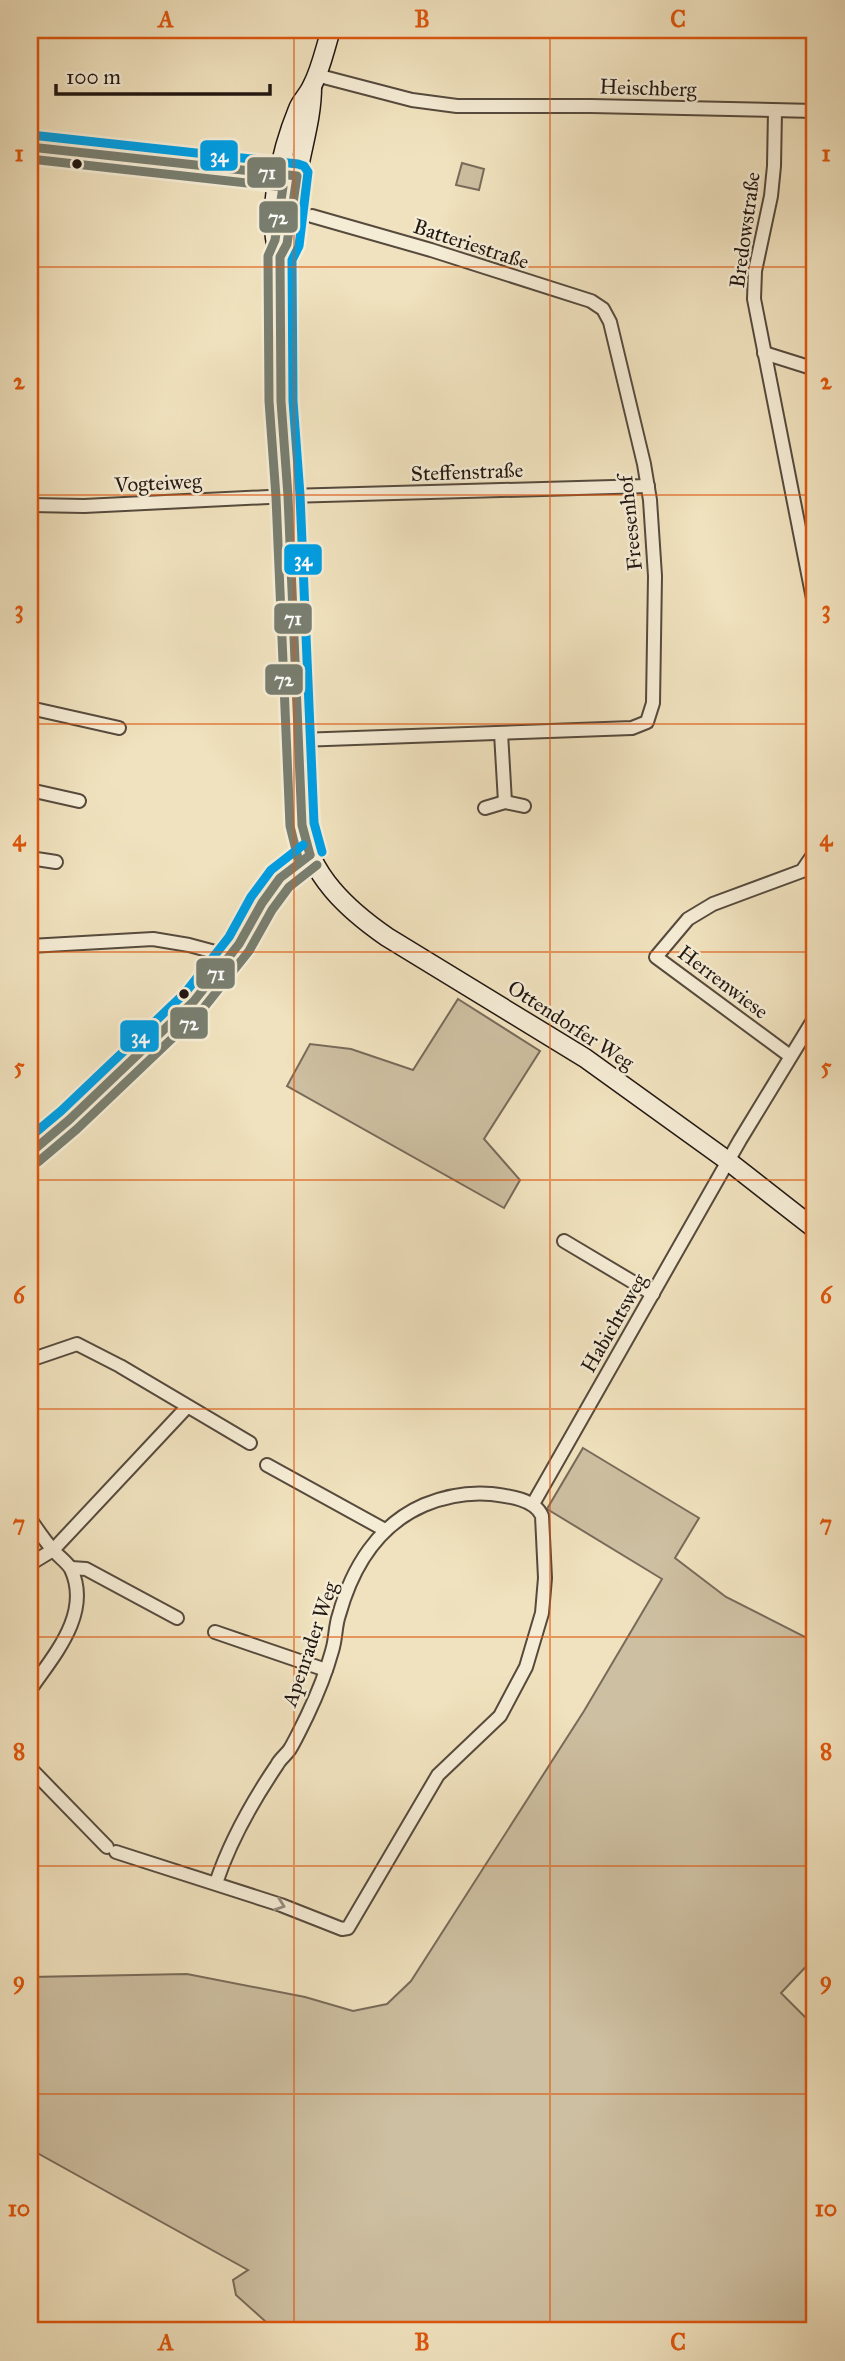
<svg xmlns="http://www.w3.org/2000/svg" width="845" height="2361" viewBox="0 0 845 2361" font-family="'IM FELL Great Primer',serif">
<rect width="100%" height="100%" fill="#f0e2be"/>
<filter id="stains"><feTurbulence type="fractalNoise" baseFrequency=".00286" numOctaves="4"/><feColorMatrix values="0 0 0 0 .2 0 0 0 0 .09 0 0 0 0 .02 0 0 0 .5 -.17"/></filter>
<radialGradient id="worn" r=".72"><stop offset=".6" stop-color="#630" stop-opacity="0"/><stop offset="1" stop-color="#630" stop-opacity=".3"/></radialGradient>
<g fill="#cdbfa1" stroke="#786b5a" stroke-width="2">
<path d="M462 163 484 169 479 190 456 185Z"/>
<path d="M458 999 540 1051 484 1139 520 1180 504 1208 287 1086 310 1044 351 1049 413 1070Z"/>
<path d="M583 1448 699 1518 675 1558 726 1597 815 1642V1957L781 1993 815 2027V2331H341L335 2328 330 2331H284L266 2322 236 2295 233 2280 248 2270 30 2149V1977L187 1974 305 1997 353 2011 387 2004 411 1981 584 1711 662 1579 547 1509Z"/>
</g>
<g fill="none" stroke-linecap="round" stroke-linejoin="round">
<g stroke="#564a3d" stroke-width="16">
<g id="street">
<path d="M316 75 412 100 457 106H591L815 111"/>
<path d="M775 111 774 166 771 196 755 271 754 299 815 609"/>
<path d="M764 353 815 369"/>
<path d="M30 505 84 506 288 496 648 486"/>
<path d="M30 708 119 728"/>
<path d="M501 733 505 802"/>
<path d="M299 740 632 728 647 722 653 703 655 576 650 500 644 464 610 322 603 309 591 301 431 250 312 216"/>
<path d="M30 790 79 801"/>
<path d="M485 808 505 802 524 806"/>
<path d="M30 858 56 862"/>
<path d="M30 946 153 939 189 945 230 956"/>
<path d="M790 1056 656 957 688 919 713 904 802 871 815 852"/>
<path d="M564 1241 653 1294"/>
<path d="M30 1360 77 1344 120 1366 250 1443"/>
<path d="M267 1465 385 1530"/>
<path d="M533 1504 740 1140 815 1017"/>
<path d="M30 1519C37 1529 44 1540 53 1550 58 1556 67 1562 71 1569 92 1614 53 1656 30 1690"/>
<path d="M30 1564 53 1550 187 1407"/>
<path d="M71 1568 86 1569 177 1618"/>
<path d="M215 1632 326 1670"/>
<path d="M30 1768 107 1847"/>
<path d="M116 1852 281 1905 342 1929 348 1928 438 1775 500 1716 526 1667 542 1613 545 1578 542 1516C535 1499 508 1496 491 1494 467 1492 446 1496 424 1505 378 1525 352 1568 339 1615 335 1626 336 1639 332 1651 326 1673 317 1695 307 1716 302 1726 296 1739 290 1749 286 1755 280 1759 277 1765 252 1802 230 1841 216 1883"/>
</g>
</g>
<g stroke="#221712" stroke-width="21">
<g id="secondary">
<path d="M331 30C325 48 321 69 312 86 308 95 301 101 298 109 282 148 264 218 280 257L281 401 288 496 302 825C309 875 348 910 387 937L585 1058 728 1161 815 1229"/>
<path d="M30 147 297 176"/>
<path d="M280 257C292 234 292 204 297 178 302 147 312 118 312 87"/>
<path d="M30 1153 69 1120 194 1001 239 944 262 903 280 878 310 855"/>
</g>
</g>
<use href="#street" stroke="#f5ecd5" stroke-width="12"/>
<use href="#secondary" stroke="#f5ecd5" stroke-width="18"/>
<g stroke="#f5ecd5" stroke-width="14">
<g id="bus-1">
<path d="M30 147 297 176 287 244 280 257 281 401 288 496 302 825 310 855"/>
<path d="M30 1153 69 1120 194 1001 239 944 262 903 280 878 310 855"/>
</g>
</g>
<g stroke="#f5ecd5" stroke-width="14">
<g id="bus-2">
<path d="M30 159 283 187 275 240 268 256 269 401 276 497 290 826 298 858"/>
<path d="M38 1162 77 1129 202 1010 249 951 272 910 289 887 317 865"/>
</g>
</g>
<g stroke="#f5ecd5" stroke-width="14">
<g id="bus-3">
<path d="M31 135 298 164 304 166 308 172 299 246 292 260 293 401 300 495 314 823 322 852"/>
<path d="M30 1137 61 1111 185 993 229 937 251 897 271 870 303 845"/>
</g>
</g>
<use href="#bus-1" stroke="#797e6f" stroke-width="9"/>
<use href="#bus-2" stroke="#797e6f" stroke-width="9"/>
<use href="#bus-3" stroke="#009ee3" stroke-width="9"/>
</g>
<defs><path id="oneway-chevron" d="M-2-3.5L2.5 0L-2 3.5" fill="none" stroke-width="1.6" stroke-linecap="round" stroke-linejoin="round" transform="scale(1.75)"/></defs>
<use stroke="#968c7d" href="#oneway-chevron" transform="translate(280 1905) rotate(20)"/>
<path fill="none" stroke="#de560c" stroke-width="2" stroke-opacity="0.55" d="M294 30V2331M550 30V2331M30 267H815M30 495H815M30 724H815M30 952H815M30 1180H815M30 1409H815M30 1637H815M30 1866H815M30 2094H815"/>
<g fill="#221712" stroke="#f5ecd5" stroke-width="2.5">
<circle cx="77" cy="164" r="6"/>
<circle cx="184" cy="994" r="6"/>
</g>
<g text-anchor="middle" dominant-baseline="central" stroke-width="5" stroke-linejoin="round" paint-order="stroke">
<g font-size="21" fill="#221712" stroke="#f5ecd5">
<text transform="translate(648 88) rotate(2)">Heischberg</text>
<text transform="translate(745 230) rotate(-82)">Bredowstraße</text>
<text transform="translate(471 244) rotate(18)">Batteriestraße</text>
<text transform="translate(467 472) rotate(-2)">Steffenstraße</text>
<text transform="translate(158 483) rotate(-3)">Vogteiweg</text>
<text transform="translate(630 523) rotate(-96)">Freesenhof</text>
<text transform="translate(723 982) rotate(37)">Herrenwiese</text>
<text transform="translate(571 1025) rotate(33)">Ottendorfer Weg</text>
<text transform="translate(614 1323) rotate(-60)">Habichtsweg</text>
<text transform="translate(310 1644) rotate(-71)">Apenrader Weg</text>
</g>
</g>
<g stroke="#f5ecd5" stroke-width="2.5">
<rect x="199" y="139" width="40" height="33" rx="7" fill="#009ee3"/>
<rect x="246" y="156" width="41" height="33" rx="7" fill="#797e6f"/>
<rect x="258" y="200" width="41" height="34" rx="7" fill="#797e6f"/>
<rect x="283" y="543" width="40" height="33" rx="7" fill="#009ee3"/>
<rect x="273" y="602" width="40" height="33" rx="7" fill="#797e6f"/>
<rect x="264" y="663" width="40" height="33" rx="7" fill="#797e6f"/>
<rect x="195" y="957" width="41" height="33" rx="7" fill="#797e6f"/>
<rect x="169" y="1006" width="40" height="34" rx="7" fill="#797e6f"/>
<rect x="119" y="1019" width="41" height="34" rx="7" fill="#009ee3"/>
</g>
<g font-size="19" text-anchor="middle" font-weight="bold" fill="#fff">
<text x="219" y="162">34</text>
<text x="267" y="179">71</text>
<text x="278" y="224">72</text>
<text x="303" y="566">34</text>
<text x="293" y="625">71</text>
<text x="284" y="686">72</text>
<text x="216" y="980">71</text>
<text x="189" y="1030">72</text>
<text x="140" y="1043">34</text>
</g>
<rect width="845" height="2361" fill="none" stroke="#f0e2be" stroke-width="77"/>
<path d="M56 84v10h214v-10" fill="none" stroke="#221712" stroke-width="3.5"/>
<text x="66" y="84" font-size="21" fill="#221712" stroke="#f5ecd5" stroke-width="5" paint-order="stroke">100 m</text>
<rect x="38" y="38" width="768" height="2284" fill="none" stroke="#de560c" stroke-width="2.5"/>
<g font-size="23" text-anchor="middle" font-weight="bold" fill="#de560c">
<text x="166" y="27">A</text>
<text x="422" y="27">B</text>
<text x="678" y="27">C</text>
<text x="19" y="161">1</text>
<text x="826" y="161">1</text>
<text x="19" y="389">2</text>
<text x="826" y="389">2</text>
<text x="19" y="617">3</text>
<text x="826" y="617">3</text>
<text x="19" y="846">4</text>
<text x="826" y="846">4</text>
<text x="19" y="1074">5</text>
<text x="826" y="1074">5</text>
<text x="19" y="1303">6</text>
<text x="826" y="1303">6</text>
<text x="19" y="1531">7</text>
<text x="826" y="1531">7</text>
<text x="19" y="1759">8</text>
<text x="826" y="1759">8</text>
<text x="19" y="1988">9</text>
<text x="826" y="1988">9</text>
<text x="19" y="2216">10</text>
<text x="826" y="2216">10</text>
<text x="166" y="2350">A</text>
<text x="422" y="2350">B</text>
<text x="678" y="2350">C</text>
</g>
<rect width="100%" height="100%" filter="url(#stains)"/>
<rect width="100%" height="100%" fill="url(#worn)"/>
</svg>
